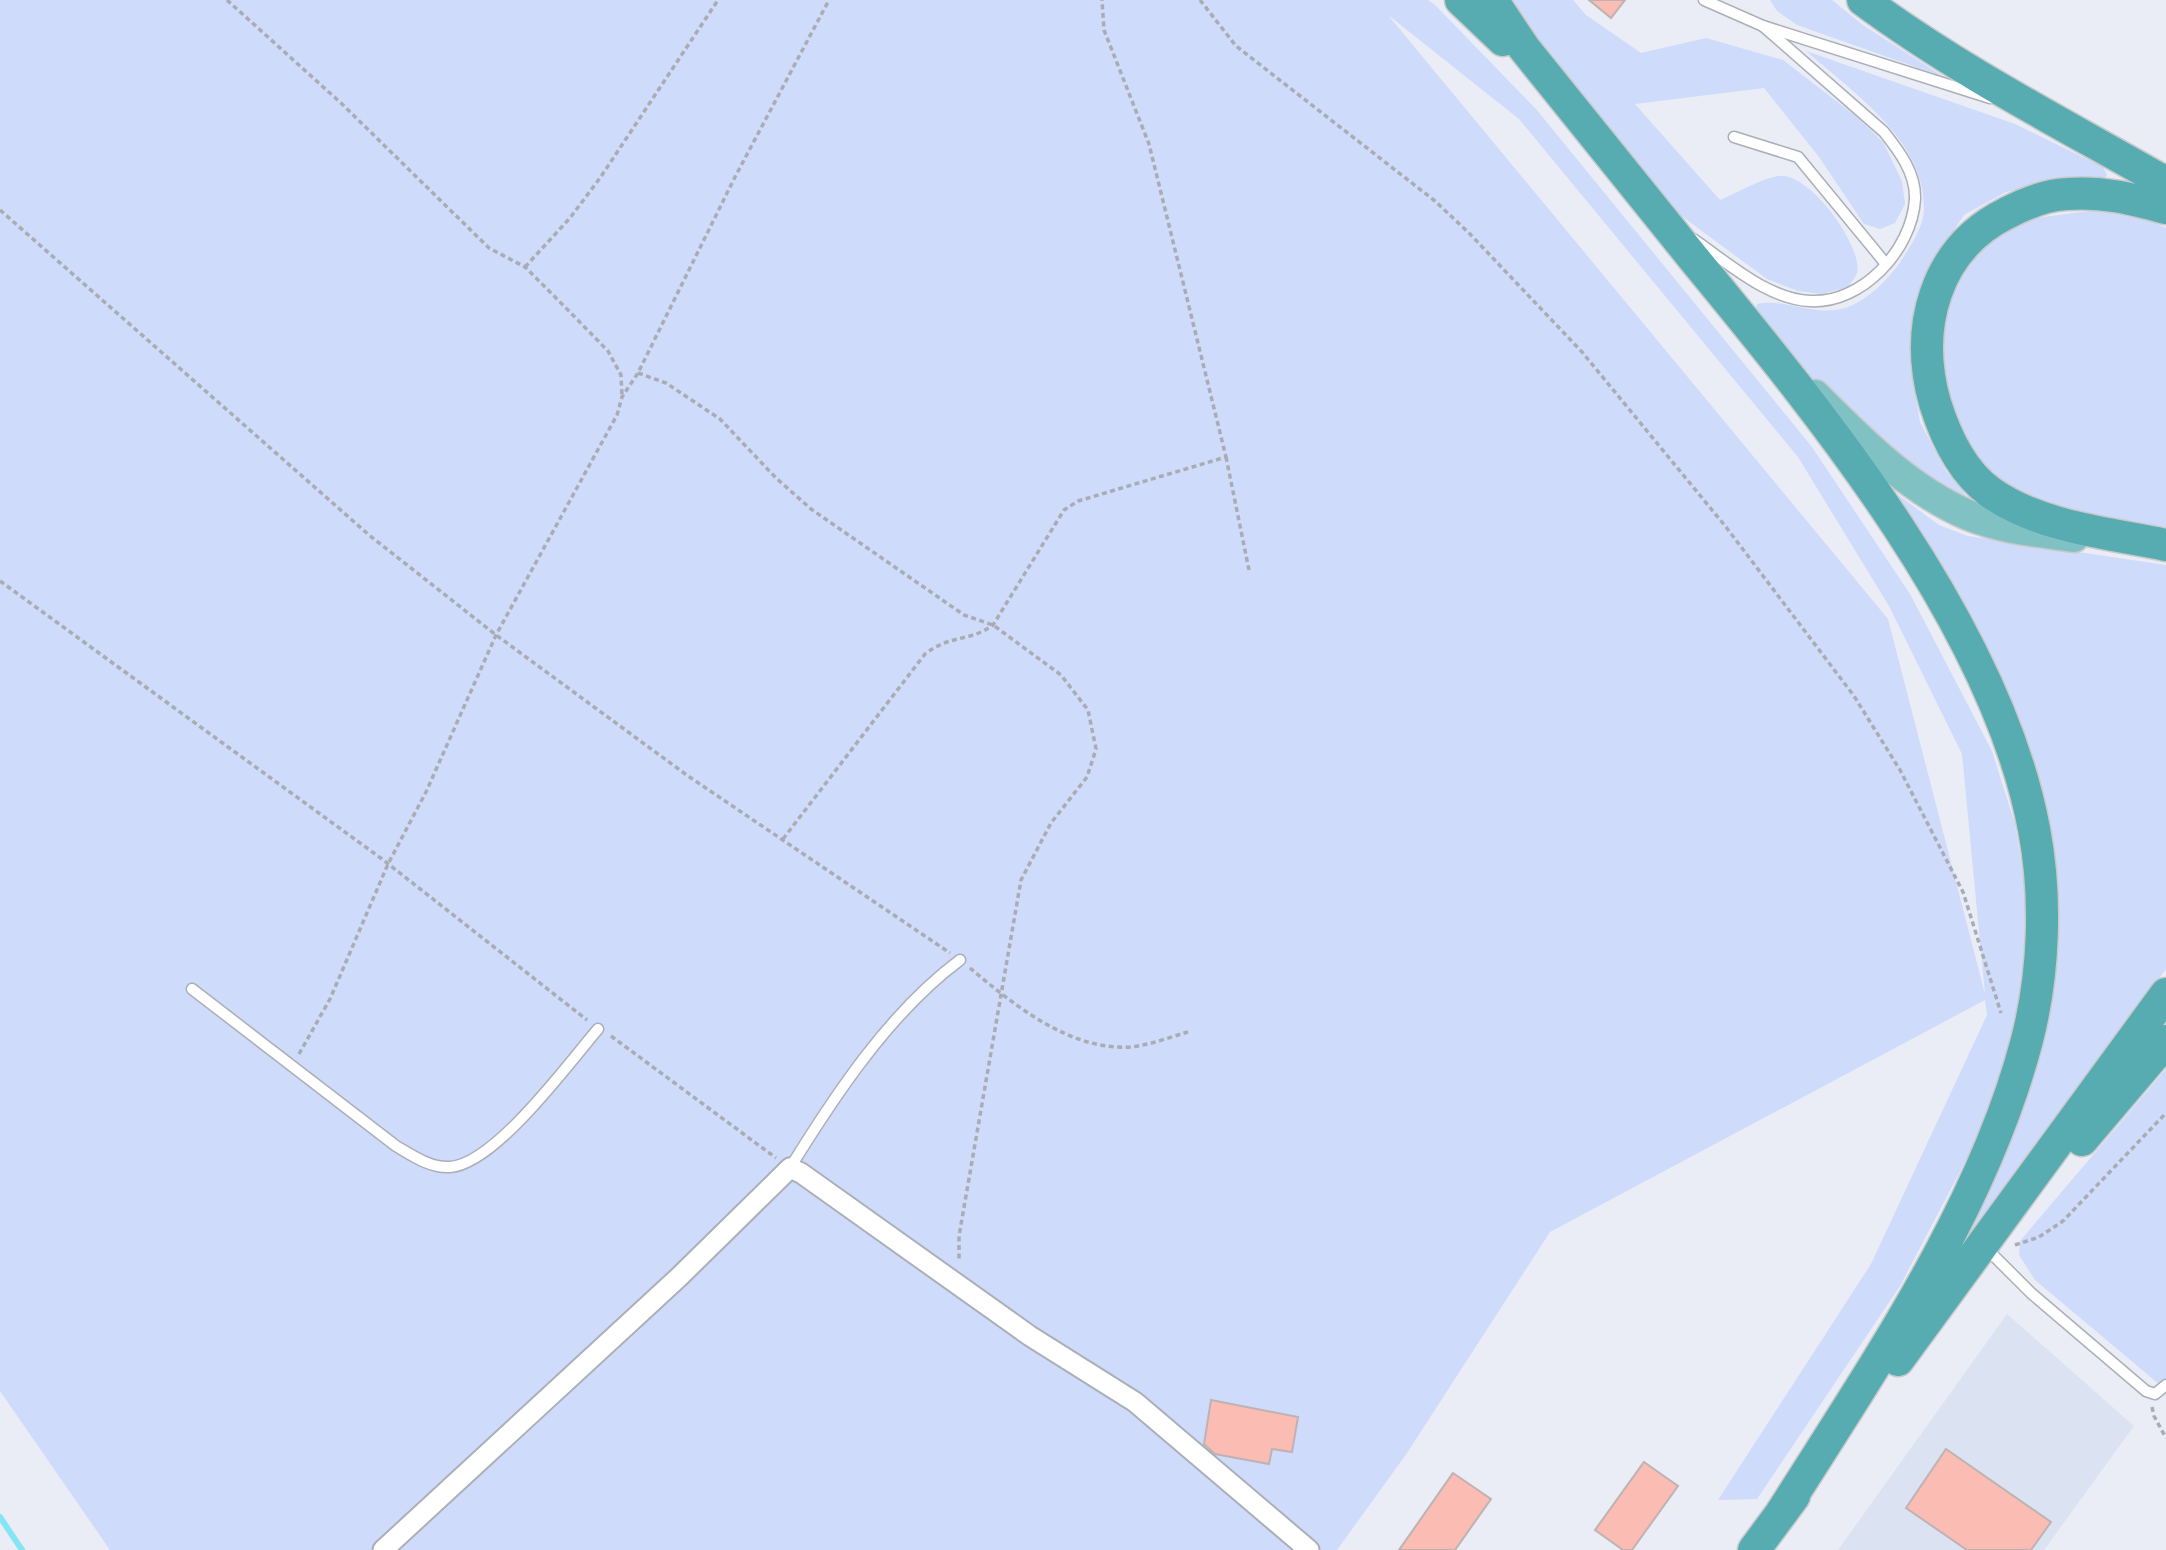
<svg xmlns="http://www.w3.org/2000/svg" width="2166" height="1550" viewBox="0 0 2166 1550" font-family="'PT Sans Narrow',sans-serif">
<rect width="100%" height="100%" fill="#eaedf6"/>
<path fill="#dbe2f2" d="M2007 1314 2134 1426 2044 1550H1838Z"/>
<g fill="#cedbfb" fill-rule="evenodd">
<path d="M0 0H1428L1435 5 1536 109 1812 447 1910 594 1992 751 2015 824 2026 893 2023 968 2014 1038 1986 1122 1900 1286 1757 1499 1718 1500 1871 1264 1987 1015 1985 1000 1550 1232 1407 1453 1337 1550H110L0 1391ZM1388 15 1519 119 1798 457 1889 606 1962 754 1985 994 1888 619Z"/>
<path d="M1503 0H1573L1586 15 1641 53 1706 38 1783 60 1857 117 1883 142 1902 181 1905 204 1895 223 1880 229 1864 224 1819 157 1764 88 1635 104 1720 200C1735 194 1766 176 1781 176 1810 174 1863 245 1857 273 1856 277 1850 283 1848 287L1821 294 1798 291 1767 279 1668 206Z"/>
<path d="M1770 0H1832L1863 25 1944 77 1797 25 1777 11Z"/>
<path d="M1806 51 2015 124 2103 167 2107 175 2104 180 2047 183 2006 192 1964 215 1937 256 1918 299 1910 365 1920 422 1946 471 1970 500C1895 467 1804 382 1755 315L1757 304C1786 298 1812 317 1845 308 1868 301 1892 276 1904 256 1913 242 1924 225 1924 208 1925 140 1851 91 1806 51Z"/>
<path d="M2104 209 2151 221 2166 228V529L2045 508 1976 470 1933 357 1960 268 1976 248 2028 219Z"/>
<path d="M1874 477 1939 525 1968 536 2166 565V969L1923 1303 2011 1130 2042 821Z"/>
<path d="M2166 1069V1390L2035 1280 2019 1255 2020 1241Z"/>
</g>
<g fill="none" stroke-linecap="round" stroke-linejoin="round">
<path stroke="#86e5f5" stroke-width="6" d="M0 1517 22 1550"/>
</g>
<g fill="#fbbcb4" stroke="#beb3b2" stroke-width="2">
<path d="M1589 0H1625L1611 18Z"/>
<path d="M1211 1400 1298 1417 1292 1452 1272 1449 1269 1464 1215 1454 1204 1444Z"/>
<path d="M1946 1449 2051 1522 2031 1550H1967L1906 1508Z"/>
<path d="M1644 1462 1678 1486 1632 1550H1623L1595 1530Z"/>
<path d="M1453 1473 1491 1499 1455 1550H1399Z"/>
</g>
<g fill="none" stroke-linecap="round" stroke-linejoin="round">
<g stroke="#abafb7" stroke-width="13">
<g id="service">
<path d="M1704 0 1763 26 1990 98"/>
<path d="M1734 137 1798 157 1886 264"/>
<path d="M1693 239C1727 262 1767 299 1810 301 1862 304 1912 250 1915 199 1916 173 1899 151 1884 132L1763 26"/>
<path d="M192 989 396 1146C413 1156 430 1168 450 1167 495 1164 568 1064 598 1029"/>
<path d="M790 1168C835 1095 890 1012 960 960"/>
<path d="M1986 1248 2031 1293 2146 1391 2155 1394 2166 1385"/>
</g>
</g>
<g stroke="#abafb7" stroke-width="23">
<path id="minor" d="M383 1550 679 1277 790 1168 801 1173 1030 1336 1135 1402 1309 1550"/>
</g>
<g stroke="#cacacb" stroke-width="33">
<path id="primary" d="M1815 395C1860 440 1909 490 1968 515 2002 529 2039 532 2074 537"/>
</g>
<g stroke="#cacacb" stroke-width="35">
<g id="trunk">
<path d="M1461 0 1503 40"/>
<path d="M1492 0 1524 48C1581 118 1637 189 1694 259 1823 416 1996 626 2034 829 2047 897 2044 974 2027 1040 1983 1209 1874 1366 1782 1512"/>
<path d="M1863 0C1959 71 2063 124 2166 183"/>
<path d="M2166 208C2133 199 2102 191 2067 194 2045 195 2026 203 2007 213 1934 249 1914 329 1935 403 1945 435 1961 471 1990 492 2039 527 2108 533 2166 545"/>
<path d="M2082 1140 2166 1041"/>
<path d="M1898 1360 2166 994"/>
<path d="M1754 1550 1794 1496"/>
</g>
</g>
<g stroke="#a9acb3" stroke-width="3.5" stroke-dasharray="5 3.5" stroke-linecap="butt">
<path d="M227 0 342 104 489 248 525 267 565 307 608 351 621 375 622 396"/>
<path d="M1200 0 1236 46 1435 201 1470 234 1582 352 1726 527 1854 696 1900 770 1963 892 2001 1013"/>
<path d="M0 210 369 535 496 635 688 776 950 953"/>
<path d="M525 267 570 218 600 178 718 0"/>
<path d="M638 373 666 383 720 419 776 478 811 509 964 615 993 625 1061 675 1088 710 1096 749 1087 777 1051 823 1021 880 959 1236V1262"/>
<path d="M1226 457 1249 570"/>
<path d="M0 581 382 859 587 1020"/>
<path d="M783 839 925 654C951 634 970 642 993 625L1064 510 1078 501 1226 457 1149 144 1104 30 1102 0"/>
<path d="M970 968C1014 1005 1070 1051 1131 1047 1150 1045 1170 1037 1188 1032"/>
<path d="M611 1036 776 1158"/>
<path d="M299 1054 330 999 388 864 426 792 496 635 617 415 622 397 638 373 735 177 829 0"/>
<path d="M2015 1245 2039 1237 2063 1221 2166 1113"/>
<path d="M2152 1407 2154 1416 2166 1438"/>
</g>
<use href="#service" stroke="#fff" stroke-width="10"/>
<use href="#minor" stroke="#fff" stroke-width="19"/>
<use href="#primary" stroke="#80c1c4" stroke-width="30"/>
<use href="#trunk" stroke="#56acb0" stroke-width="32"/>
</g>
</svg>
